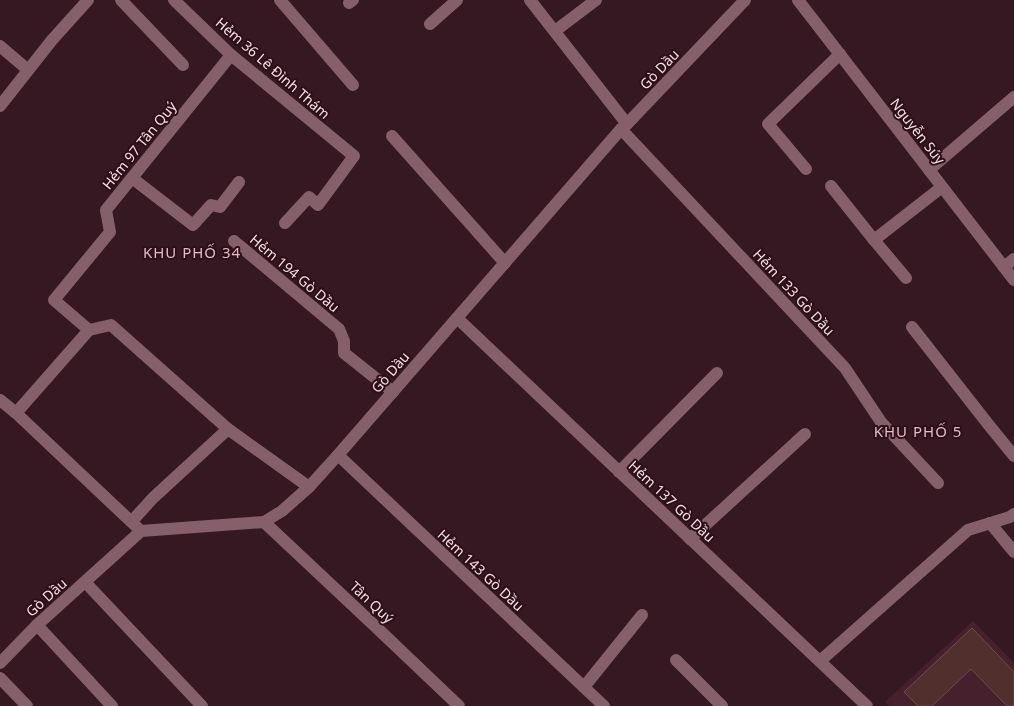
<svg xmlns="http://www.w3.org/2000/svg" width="1014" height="706" viewBox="0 0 1014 706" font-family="'Noto Sans',sans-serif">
<rect width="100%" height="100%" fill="#361822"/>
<path fill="#46212d" d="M973 621 1014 663V706H889L885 702Z"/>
<path fill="#502f2d" stroke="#704c49" d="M972 628 1014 672V706H1007L971 669 932 706H918L904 692Z"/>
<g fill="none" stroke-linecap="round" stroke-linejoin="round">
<g stroke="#85606a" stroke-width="12">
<path d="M121 0 183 65"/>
<path d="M174 0 231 55 354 156 318 205 309 197 285 223"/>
<path d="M280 0 353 85"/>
<path d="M530 0 627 124"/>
<path d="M798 0 1014 280"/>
<path d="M349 3 353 0"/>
<path d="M430 24 457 0"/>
<path d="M555 31 596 0"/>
<path d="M0 46 28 70"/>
<path d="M0 106 52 40 88 0"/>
<path d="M621 129 845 368 881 422 938 483"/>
<path d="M392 136 505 263"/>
<path d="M806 169 768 124 840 54"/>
<path d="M929 170 1014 97"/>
<path d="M132 178 193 225 211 205 220 207 239 182"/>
<path d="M831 186 874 240"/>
<path d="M234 241 339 329 344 341V353L393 392"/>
<path d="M1004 267 1014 259"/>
<path d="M906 278 874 240 942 187"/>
<path d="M457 318 867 706"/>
<path d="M912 327 988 424 1014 456"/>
<path d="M89 330 111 325 228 429 309 487"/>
<path d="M0 400 16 413 141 531"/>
<path d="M16 413 89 330 54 300 110 232 106 210 231 55"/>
<path d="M338 455 604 706"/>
<path d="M619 472 717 373"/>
<path d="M132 521 153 498 228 429"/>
<path d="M264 522 377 628 459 706"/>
<path d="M990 523 1014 552"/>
<path d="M690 539 805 434"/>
<path d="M85 582 202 706"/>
<path d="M37 625 112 706"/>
<path d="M676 660 722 706"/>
<path d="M820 661 968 530 1010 517 1014 514"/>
<path d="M0 663 37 625 141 531 264 522 282 511 309 487 338 455 621 129 627 124 745 0"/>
<path d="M0 678 27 706"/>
<path d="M584 687 642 615"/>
</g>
</g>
<g text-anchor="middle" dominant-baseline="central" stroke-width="4" stroke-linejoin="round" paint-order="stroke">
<g font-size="14" fill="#f5e0e5" stroke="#2c0f18">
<text transform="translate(273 68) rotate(41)">Hẻm 36 Lê Đình Thám</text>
<text transform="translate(659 69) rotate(-46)">Gò Dầu</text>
<text transform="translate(918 131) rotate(52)">Nguyễn Súy</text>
<text transform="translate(139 145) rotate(-51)">Hẻm 97 Tân Quý</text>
<text transform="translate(295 273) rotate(40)">Hẻm 194 Gò Dầu</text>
<text transform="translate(794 292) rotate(47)">Hẻm 133 Gò Dầu</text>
<text transform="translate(390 372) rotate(-49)">Gò Dầu</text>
<text transform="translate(672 501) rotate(43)">Hẻm 137 Gò Dầu</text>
<text transform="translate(481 570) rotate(43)">Hẻm 143 Gò Dầu</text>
<text transform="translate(46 597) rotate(-42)">Gò Dầu</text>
<text transform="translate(372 602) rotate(43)">Tân Quý</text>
</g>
<g font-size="15" letter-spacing="1" fill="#e4bbc6" stroke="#2c0f18">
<text x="192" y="252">KHU PHỐ 34</text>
<text x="918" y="431">KHU PHỐ 5</text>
</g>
</g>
</svg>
